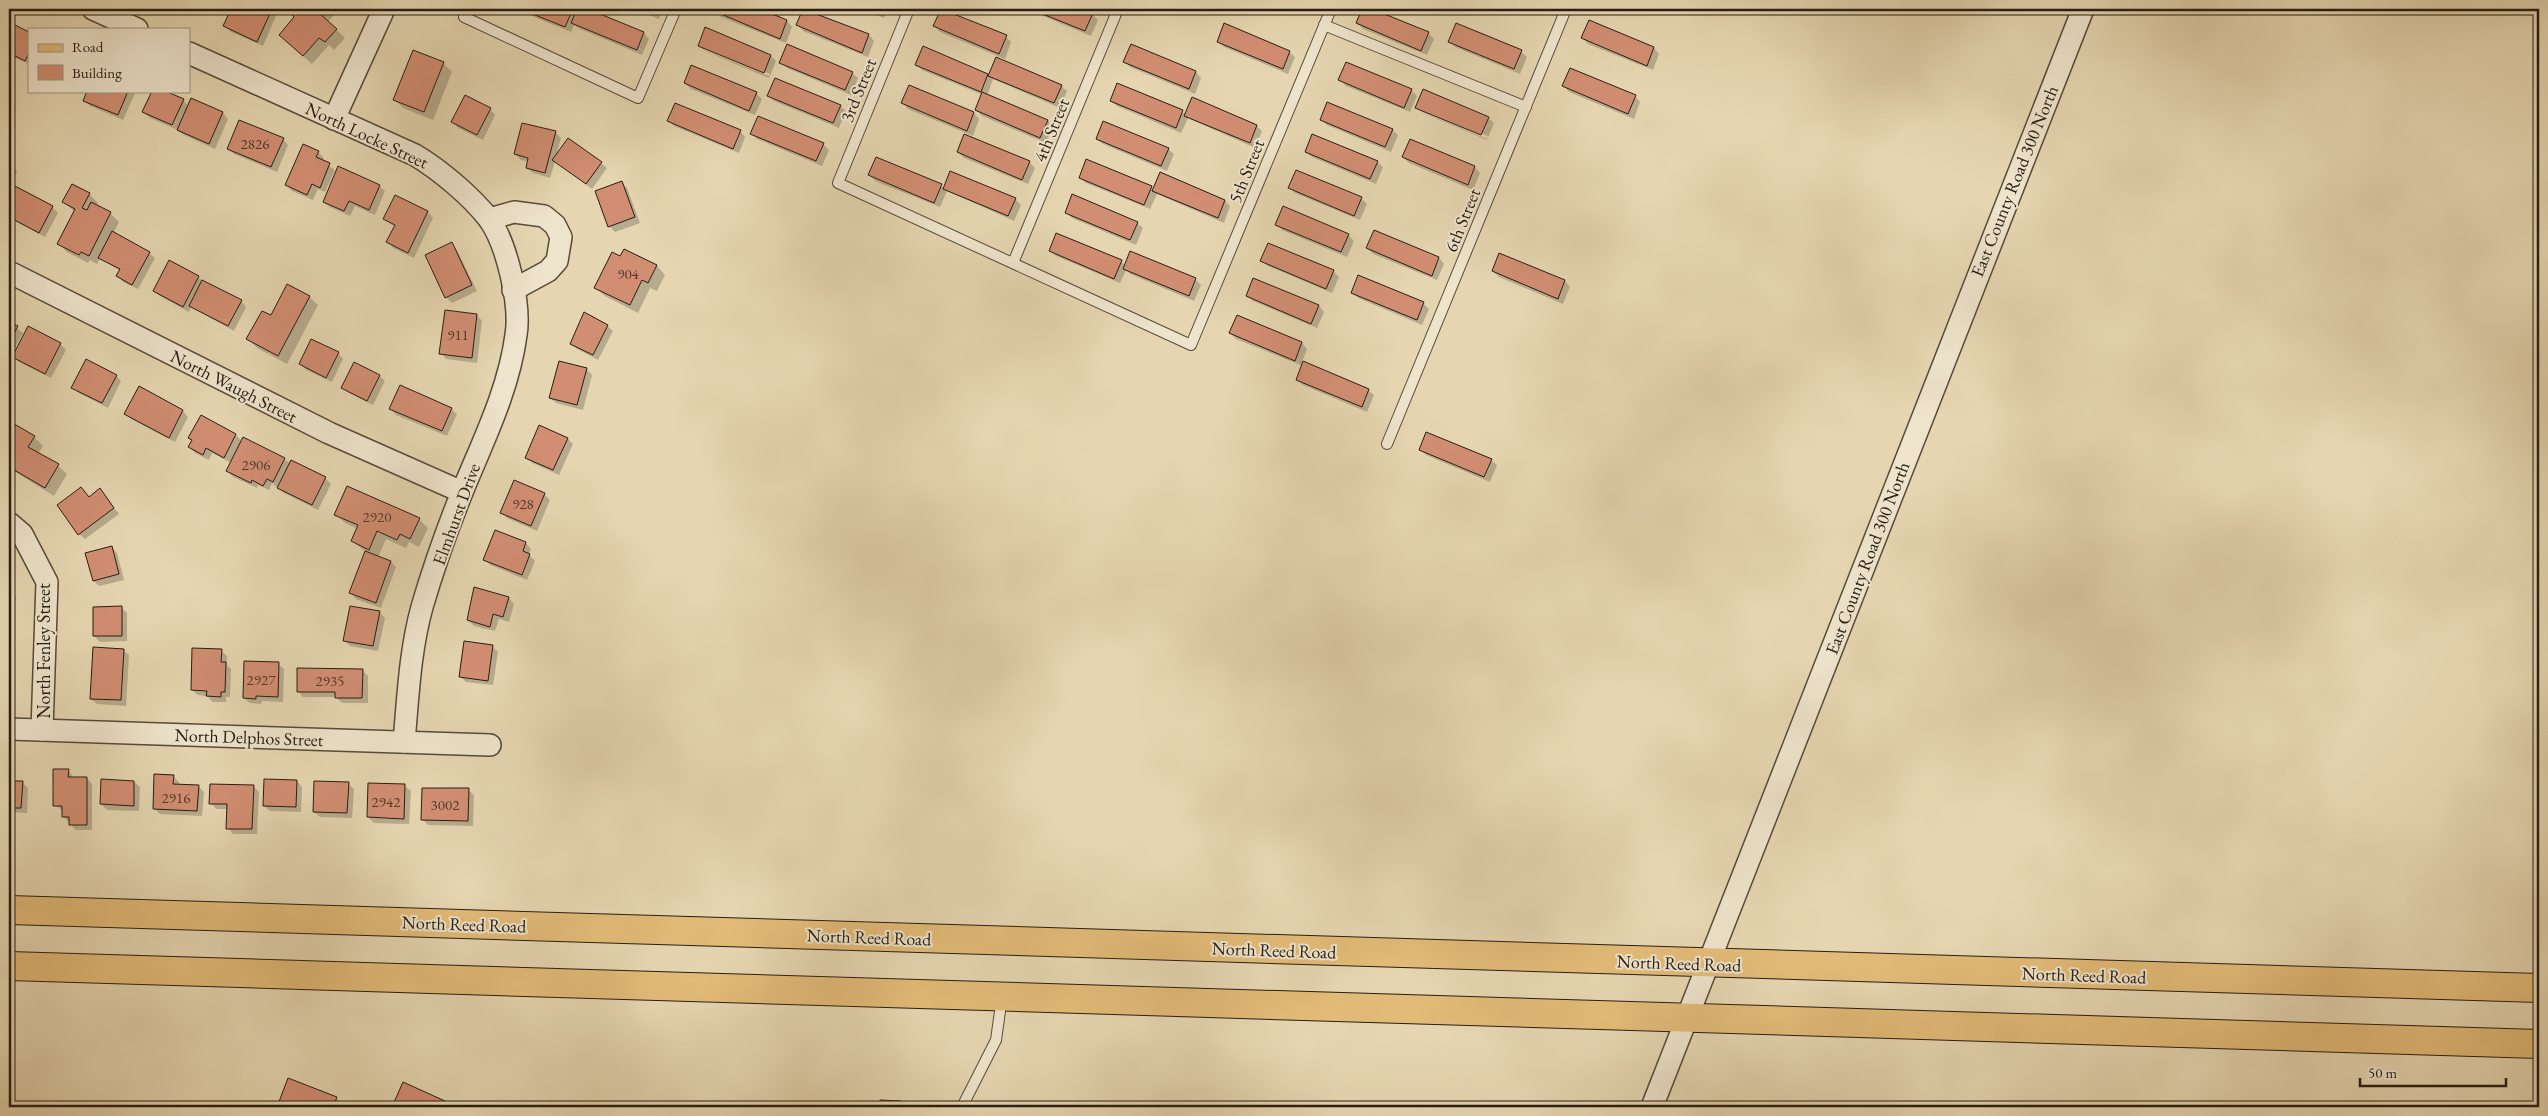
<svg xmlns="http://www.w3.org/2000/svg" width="2548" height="1116" viewBox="0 0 2548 1116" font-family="'EB Garamond',serif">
<rect width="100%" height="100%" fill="#e5d6b1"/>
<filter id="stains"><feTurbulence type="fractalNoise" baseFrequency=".004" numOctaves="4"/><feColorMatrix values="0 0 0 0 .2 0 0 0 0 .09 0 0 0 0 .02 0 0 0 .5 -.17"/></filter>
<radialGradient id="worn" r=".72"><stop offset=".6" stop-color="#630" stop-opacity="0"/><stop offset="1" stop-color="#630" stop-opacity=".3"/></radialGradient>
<g fill="#0003" fill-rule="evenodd">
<path d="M206 9H222L219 15Z"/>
<path d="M233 9H279L263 46 231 32 225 26Z"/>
<path d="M289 9H339L328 22 345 38 334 50 329 45 312 64 289 44 296 18Z"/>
<path d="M515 9H569L576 14 578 9H585L644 33 649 39 642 55 578 28 574 25 571 32Z"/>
<path d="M634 9H663L659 19Z"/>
<path d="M716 9H756L787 21 792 27 786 43 721 17 715 11Z"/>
<path d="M805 9 869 35 874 41 868 57 803 31 798 25Z"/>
<path d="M860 9H888L884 18Z"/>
<path d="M1026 9H1079L1092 14 1098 20 1091 36Z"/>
<path d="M1363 9H1369L1428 33 1434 39 1427 55 1363 29 1357 23Z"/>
<path d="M1428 9H1444L1442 15Z"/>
<path d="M1590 22 1654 48 1659 54 1653 70 1588 44 1583 38Z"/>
<path d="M9 24 29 33V64L9 55Z"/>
<path d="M935 26 1006 37 1011 42 1005 59 940 32Z"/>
<path d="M1218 41 1289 52 1295 57 1288 74 1224 47Z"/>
<path d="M1450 41 1521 52 1527 57 1520 74 1455 47Z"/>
<path d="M699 45 771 56 776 61 769 78 705 51ZM704 47 770 74 769 76 704 50Z"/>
<path d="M1131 46 1196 72 1201 78 1195 94 1130 67 1125 62Z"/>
<path d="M781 62 852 73 858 78 851 95 787 68Z"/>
<path d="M443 63 452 72 433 120 403 108 395 100Z"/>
<path d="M916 64 1061 86 1067 91 1060 108 993 79 987 96 1048 121 1053 126 1046 143 982 116 976 110 983 95 922 70Z"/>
<path d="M1340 80 1411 90 1417 96 1410 112 1346 86Z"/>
<path d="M685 83 756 93 762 99 755 115 691 89Z"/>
<path d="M1118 84 1186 114 1257 126 1262 131 1255 148 1188 118 1181 133 1117 106 1111 101Z"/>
<path d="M1564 86 1635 96 1640 102 1634 119 1569 92Z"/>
<path d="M909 87 974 113 979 119 973 136 908 109 903 103Z"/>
<path d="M89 91H136L123 120 90 106 85 100Z"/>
<path d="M769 96 840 106 846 111 839 128 774 101Z"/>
<path d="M183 100 188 106 191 100 223 113 228 119 215 149 184 135 178 130 150 118 144 112Z"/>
<path d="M1417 107 1488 118 1494 123 1487 140 1423 113ZM1422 109 1488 136 1487 139 1422 112Z"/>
<path d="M490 109 495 115 483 140 458 128 453 122Z"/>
<path d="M1321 119 1392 130 1398 135 1391 152 1327 125Z"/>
<path d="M669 121 740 131 745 137 739 153 674 126Z"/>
<path d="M555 132 561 138 556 156 601 163 607 168 592 189 555 161 550 178 533 173 527 168 529 162 521 160 515 154Z"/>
<path d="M752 134 823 144 829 150 822 166 757 139Z"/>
<path d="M283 139 288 145 277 172 234 154 228 149Z"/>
<path d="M1097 139 1168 149 1174 154 1167 171 1103 144Z"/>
<path d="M1410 141 1475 167 1480 173 1473 190 1409 163 1403 157Z"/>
<path d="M318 152 324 158 322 161 335 170 325 192 318 189 313 200 292 191 287 185Z"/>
<path d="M958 152 1029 162 1035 168 1028 184 964 158Z"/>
<path d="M1306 152 1377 162 1383 167 1376 184 1312 157Z"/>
<path d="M1087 161 1154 190 1160 174 1225 201 1230 206 1224 223 1157 194 1150 209 1086 183 1080 177Z"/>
<path d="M9 163 17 171 9 191Z"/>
<path d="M870 175 1015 199 1021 205 1014 221 947 191 940 207 875 181Z"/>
<path d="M621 182 627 188 640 223 615 232 609 226Z"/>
<path d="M379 186 385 191 375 215 355 206 350 216 330 207 324 202Z"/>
<path d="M16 188 52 207 58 213 45 237 9 218V202Z"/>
<path d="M1290 188 1361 198 1367 204 1360 220 1295 193Z"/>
<path d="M89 194 98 203 96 206 110 213 119 222 113 234 149 253 155 258 138 289 123 282 118 276 120 271 100 258 97 264 90 260 88 263 67 252 59 244 75 212 64 202Z"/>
<path d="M395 196 428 212 433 218 414 258 393 248 388 242 395 227 384 219Z"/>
<path d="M1066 212 1137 223 1143 228 1136 245 1072 218Z"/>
<path d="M1277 224 1348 235 1354 241 1347 257 1282 230Z"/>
<path d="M1374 232 1439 258 1444 264 1437 280 1373 254 1367 248Z"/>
<path d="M452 244 457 250 477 291 452 303 446 297Z"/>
<path d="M624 250 657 266 665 275 657 291 650 288 638 313 605 296 596 288Z"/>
<path d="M1050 251 1121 261 1125 265 1195 279 1201 285 1194 301 1130 274 1126 270 1120 283 1056 256Z"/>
<path d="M1500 255 1565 281 1570 287 1563 304 1499 277 1493 271Z"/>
<path d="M1262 261 1333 271 1339 277 1332 293 1268 266Z"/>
<path d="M169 262 241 301 246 307 234 331 191 307 189 312 160 296 154 291Z"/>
<path d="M1254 279 1319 306 1324 312 1317 328 1253 301 1247 296Z"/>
<path d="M1352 293 1423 303 1429 309 1422 325 1358 298Z"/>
<path d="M309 297 318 305 287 364 257 348 248 339 271 317Z"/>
<path d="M477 315 482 321 477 363 446 359 441 353Z"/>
<path d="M1237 317 1302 343 1307 349 1302 362 1368 390 1374 395 1367 412 1303 385 1297 379 1303 366 1236 339 1230 333Z"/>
<path d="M9 323 23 333 11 355 9 354Z"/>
<path d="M607 326 613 331 598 360 577 349 572 344Z"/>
<path d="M60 344 66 350 51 378 19 362 14 356Z"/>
<path d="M338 353 343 359 332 382 306 370 300 364Z"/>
<path d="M586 369 592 375 583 410 556 403 550 398Z"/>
<path d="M116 376 121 381 108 408 79 393 73 388Z"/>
<path d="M380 376 385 381 373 405 349 393 343 387Z"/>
<path d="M139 388 183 411 188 417 175 442 131 419 126 413Z"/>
<path d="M391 409H451L457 414 447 436 396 415Z"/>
<path d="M201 416 236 435 242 441 325 478 331 484 318 510 284 493 272 483 269 490 258 485 257 488 233 477 228 471 231 463 212 453 209 460 195 453 190 447 193 441 190 438Z"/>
<path d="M9 423 34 437 43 446 38 454 58 466 67 474 54 496 9 468Z"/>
<path d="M568 439 573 444 559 475 532 463 526 457Z"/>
<path d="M1420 449 1491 460 1497 465 1490 482 1426 455Z"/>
<path d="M100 490 119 514 85 539 79 534 90 498Z"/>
<path d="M544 494 550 500 537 531 507 518 502 512Z"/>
<path d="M336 514 419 519 428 528 419 547 409 542 406 548 386 539 378 557 391 562 396 567 381 608 356 599 351 593 366 552 352 541 358 529 345 523Z"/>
<path d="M496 532 526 543 531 549 529 555 535 561 527 580 490 565 485 560Z"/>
<path d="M112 548 117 553 124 580 99 586 94 581Z"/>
<path d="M9 588 17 598 9 605Z"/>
<path d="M509 598 514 604 509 622 499 619 495 631 474 626 468 620Z"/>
<path d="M122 608 127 613V641L100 642 94 636Z"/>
<path d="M380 613 385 618 378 651 350 646 344 640Z"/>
<path d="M492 646 498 652 493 685 466 682 460 676Z"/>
<path d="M123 650 129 655 126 706 97 704 91 699Z"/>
<path d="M221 650 227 656V665L231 669 230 697H226V702H213L207 696 198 695 192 690Z"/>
<path d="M278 664 284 669 283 702 262 701 261 704 250 703 244 698Z"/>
<path d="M362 670 368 676V703H342L336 697H303L298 691Z"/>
<path d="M68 770 74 778H87L92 784V830H76L63 816V811L55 805Z"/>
<path d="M9 772 15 777V782L23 783 28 788 27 813 9 812Z"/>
<path d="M173 776 179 782V785L198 786 204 792 202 816 160 814 154 808Z"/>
<path d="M297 781 302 787 301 812 270 811 264 806Z"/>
<path d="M134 782 140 787 139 811 107 810 101 804Z"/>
<path d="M348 784 354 789 352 818 320 817 314 812Z"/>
<path d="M253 786 259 792 257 834H233L228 828V809H216L211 803Z"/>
<path d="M405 786 411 791 409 824 374 823 368 817Z"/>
<path d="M468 790 474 795 473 826 428 825 422 819Z"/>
<path d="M289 1080 336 1098 345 1107H278Z"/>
<path d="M404 1083 445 1102 450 1107H393Z"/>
<path d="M901 1102 903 1107H827V1104L881 1107Z"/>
</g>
<g fill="#d28e73" stroke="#261d13">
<path d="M231 9H272L257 42 223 26Z"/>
<path d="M287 9H323L319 13 337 29 325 42 319 38 303 56 279 35 294 17Z"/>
<path d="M520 9H573L565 27Z"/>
<path d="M577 9H588L644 32 637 50 571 23Z"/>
<path d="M639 9H655L653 14Z"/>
<path d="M715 9H760L787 20 780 39 714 11Z"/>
<path d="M803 9 869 34 862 53 796 25Z"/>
<path d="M866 9H880L878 14Z"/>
<path d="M941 9 1007 35 999 54 933 26Z"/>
<path d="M1030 9H1082L1093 13 1085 31Z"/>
<path d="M1362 9H1372L1429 32 1421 51 1356 23Z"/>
<path d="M1589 20 1654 47 1647 66 1581 38Z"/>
<path d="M9 22 29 32V53L25 61 9 53Z"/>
<path d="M1224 23 1290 51 1283 69 1217 42Z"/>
<path d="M1456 23 1522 50 1514 69 1448 42Z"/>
<path d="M705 27 771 55 764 73 698 46Z"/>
<path d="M787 44 853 72 845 90 779 63Z"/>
<path d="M1131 44 1196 71 1189 89 1123 62Z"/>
<path d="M923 46 988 74 981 92 915 65Z"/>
<path d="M413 50 444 62 424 112 393 100Z"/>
<path d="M996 57 1062 85 1054 103 988 76Z"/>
<path d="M1346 62 1412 89 1404 108 1338 80Z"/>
<path d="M691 65 757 92 749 111 684 83Z"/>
<path d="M1570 68 1636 95 1628 114 1562 86Z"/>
<path d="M775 78 841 105 833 123 767 96Z"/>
<path d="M1117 83 1183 110 1176 128 1110 101Z"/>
<path d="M909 85 974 112 967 131 901 103Z"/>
<path d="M1423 89 1489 117 1481 135 1415 108Z"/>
<path d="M87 91H128L118 115 83 101Z"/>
<path d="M152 91H165L184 99 172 125 142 112Z"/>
<path d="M982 92 1048 120 1040 138 975 110Z"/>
<path d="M465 95 491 108 477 135 451 122Z"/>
<path d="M1192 97 1257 125 1250 143 1184 116Z"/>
<path d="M191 98 223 112 209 144 177 130Z"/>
<path d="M1327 102 1393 129 1385 147 1320 120Z"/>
<path d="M675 103 741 130 733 149 667 121Z"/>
<path d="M758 116 824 143 816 161 750 134Z"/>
<path d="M239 120 284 138 271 167 227 149Z"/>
<path d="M1103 121 1169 148 1161 166 1096 139Z"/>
<path d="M522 123 556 131 545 173 526 168 528 158 514 154Z"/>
<path d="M964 134 1030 161 1022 180 957 152Z"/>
<path d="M1312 134 1378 161 1370 179 1305 152Z"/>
<path d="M568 138 602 162 586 184 552 160Z"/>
<path d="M1410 139 1475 166 1468 185 1402 157Z"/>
<path d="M303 144 319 151 316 157 330 163 320 188 312 184 307 195 285 185Z"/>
<path d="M876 157 942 184 934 203 868 175Z"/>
<path d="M1086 159 1152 186 1144 205 1079 178Z"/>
<path d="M338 166 380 185 369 210 349 201 344 211 323 202Z"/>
<path d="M1296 170 1362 197 1354 216 1288 188Z"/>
<path d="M950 171 1016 198 1008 216 943 189Z"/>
<path d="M1160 172 1225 200 1218 218 1152 191Z"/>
<path d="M622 181 635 217 608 227 595 191Z"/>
<path d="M72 184 90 193 82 208 87 210 91 202 111 212 89 256 81 252 79 255 57 244 75 209 62 202Z"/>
<path d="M15 186 53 206 39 233 9 217V199Z"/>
<path d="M1072 194 1138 222 1130 240 1065 213Z"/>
<path d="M395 195 428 211 408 253 386 242 395 225 383 219Z"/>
<path d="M1283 206 1349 234 1341 252 1275 225Z"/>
<path d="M1374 230 1439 257 1432 276 1366 248Z"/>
<path d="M112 231 150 252 132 285 116 276 120 269 98 258Z"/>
<path d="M1056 233 1122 260 1114 279 1049 251Z"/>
<path d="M452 242 472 285 445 298 425 255Z"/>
<path d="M1268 243 1334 270 1326 289 1260 261Z"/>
<path d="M624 249 657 265 648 283 642 280 630 305 594 288 612 252 620 256Z"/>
<path d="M1130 251 1196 278 1189 296 1123 269Z"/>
<path d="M1499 253 1565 280 1558 299 1492 271Z"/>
<path d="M169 260 199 276 183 307 153 291Z"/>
<path d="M1358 275 1424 302 1417 320 1351 293Z"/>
<path d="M1253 278 1319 305 1311 324 1246 296Z"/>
<path d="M202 280 242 300 228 326 189 306Z"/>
<path d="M287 284 310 296 278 356 246 339 262 311 271 315Z"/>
<path d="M445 310 477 314 472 358 439 354Z"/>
<path d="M584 312 608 325 593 355 570 344Z"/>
<path d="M1237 315 1302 342 1295 361 1229 333Z"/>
<path d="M9 321 18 326 9 343Z"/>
<path d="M28 326 61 343 45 374 12 357Z"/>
<path d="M311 339 339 352 326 378 299 364Z"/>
<path d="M86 359 117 375 102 403 71 388Z"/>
<path d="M559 361 587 368 577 405 549 398Z"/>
<path d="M1303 361 1369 389 1362 407 1296 380Z"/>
<path d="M354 362 380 375 367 401 341 388Z"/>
<path d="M400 385 452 408 442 431 389 409Z"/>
<path d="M139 386 183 410 169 438 124 414Z"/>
<path d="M201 415 236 434 224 458 206 448 203 455 188 447 192 440 188 438Z"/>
<path d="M9 421 35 436 28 447 59 464 45 488 9 467Z"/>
<path d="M539 425 568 438 553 470 525 458Z"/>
<path d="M1426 432 1492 459 1484 477 1419 450Z"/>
<path d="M243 437 285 458 273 482 267 479 263 486 252 480 251 483 226 471Z"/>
<path d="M291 460 326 477 312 505 277 488Z"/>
<path d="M514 480 545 493 531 526 500 513Z"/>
<path d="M347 486 420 518 410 539 400 534 397 540 377 531 369 550 351 541 358 525 334 515Z"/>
<path d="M81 487 89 497 100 488 114 508 78 535 57 505Z"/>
<path d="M495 530 526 542 523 551 530 554 522 575 483 560Z"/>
<path d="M112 546 119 574 93 581 85 553Z"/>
<path d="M365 551 391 561 376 603 349 593Z"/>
<path d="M474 587 509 597 503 617 493 614 490 627 467 620Z"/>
<path d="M122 606V636H93V607Z"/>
<path d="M350 606 380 611 373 646 343 641Z"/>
<path d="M464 641 493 645 488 681 459 677Z"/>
<path d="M93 647 124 649 121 700 90 699Z"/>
<path d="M192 648 222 649 221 662H226L225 692H221V697L206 696 207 691 191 690Z"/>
<path d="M244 661 279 662 278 697 256 696V699L243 698Z"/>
<path d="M297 668 363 669 362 698H335V692H297Z"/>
<path d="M53 769H69L68 777H87V825H69V817H62V806H53Z"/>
<path d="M9 771V781H23L21 808H9Z"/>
<path d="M154 774 174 775 173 784 199 785 197 811 153 809Z"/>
<path d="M101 779 134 781V806L100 804Z"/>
<path d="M264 779 297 780 296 807 263 806Z"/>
<path d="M314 781 349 782 347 813 313 812Z"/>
<path d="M368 783 405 784 404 819 367 817Z"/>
<path d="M210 784 254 785 252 829H226L227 804H209Z"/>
<path d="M422 788H469L468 821 421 820Z"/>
<path d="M288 1078 337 1097 333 1107H277Z"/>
<path d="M403 1082 445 1101 442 1107H392Z"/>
<path d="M880 1100 901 1101V1107H826V1103L880 1105Z"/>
</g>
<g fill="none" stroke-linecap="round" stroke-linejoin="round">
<g stroke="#564b3a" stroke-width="12">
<g id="service">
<path d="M468 9 464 17 638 98 676 9"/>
<path d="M909 9 838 183 1191 345 1331 9"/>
<path d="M1324 25 1526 107"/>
<path d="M1013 263 1118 9"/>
<path d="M1387 444 1566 9"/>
<path d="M962 1107 996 1040 1002 997"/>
</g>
</g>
<g stroke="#564b3a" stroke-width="24">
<g id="minor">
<path d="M93 9 137 29"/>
<path d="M189 53 415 155C440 170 471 196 489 219 507 244 521 305 516 335 509 388 485 437 465 485 449 524 434 566 422 607 410 650 408 697 404 742"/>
<path d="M334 119 384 9"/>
<path d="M489 219 514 212 544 216 555 225 561 237 557 261 548 271 513 290"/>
<path d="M9 272 329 433 462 492"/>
<path d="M9 523 22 534 47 582 42 730"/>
<path d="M9 729 490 745"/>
<path d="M1652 1107 2083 9"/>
</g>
</g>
<g stroke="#261d13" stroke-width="30">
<g id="primary">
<path d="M9 910 2539 988"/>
<path d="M9 966 2539 1044"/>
</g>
</g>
<use href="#service" stroke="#eee4cc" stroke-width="10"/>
<use href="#minor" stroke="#eee4cc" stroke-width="21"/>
<use href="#primary" stroke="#e2bb78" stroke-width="28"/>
</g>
<g text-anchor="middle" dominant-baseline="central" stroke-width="4" stroke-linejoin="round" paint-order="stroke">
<g font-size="15" fill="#51392b">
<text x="255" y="143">2826</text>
<text x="628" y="273">904</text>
<text x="458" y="334">911</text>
<text x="256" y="464">2906</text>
<text x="523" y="503">928</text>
<text x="377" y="516">2920</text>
<text x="261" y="679">2927</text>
<text x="330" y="680">2935</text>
<text x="176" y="797">2916</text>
<text x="386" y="801">2942</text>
<text x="445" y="804">3002</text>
</g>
<g font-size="18" fill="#261d13" stroke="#eee4cc">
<text transform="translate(858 90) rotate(-68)">3rd Street</text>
<text transform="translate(1051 130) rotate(-68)">4th Street</text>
<text transform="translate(367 135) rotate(25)">North Locke Street</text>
<text transform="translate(1246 171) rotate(-68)">5th Street</text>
<text transform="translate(2014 181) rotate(-68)">East County Road 300 North</text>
<text transform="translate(1462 220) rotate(-68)">6th Street</text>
<text transform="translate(234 386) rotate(27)">North Waugh Street</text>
<text transform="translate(456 514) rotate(-70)">Elmhurst Drive</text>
<text transform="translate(1867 558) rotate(-69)">East County Road 300 North</text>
<text transform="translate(43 651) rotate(-90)">North Fenley Street</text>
<text transform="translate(249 737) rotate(2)">North Delphos Street</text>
<text transform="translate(464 924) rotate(2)">North Reed Road</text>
<text transform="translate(869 937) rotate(2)">North Reed Road</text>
<text transform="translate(1274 950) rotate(2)">North Reed Road</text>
<text transform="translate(1679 963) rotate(2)">North Reed Road</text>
<text transform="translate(2084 975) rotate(2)">North Reed Road</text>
</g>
</g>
<rect width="2548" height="1116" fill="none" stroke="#e5d6b1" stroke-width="30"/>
<rect x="10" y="10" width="2528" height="1096" fill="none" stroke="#261d13" stroke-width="2.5"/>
<rect x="15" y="15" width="2518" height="1086" fill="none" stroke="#261d13"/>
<rect x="28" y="28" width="162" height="65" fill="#eee4cc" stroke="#9e9482"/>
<rect x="38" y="44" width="25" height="8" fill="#e2bb78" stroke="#9e9482"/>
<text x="72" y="52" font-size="15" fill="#261d13">Road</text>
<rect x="38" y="65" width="25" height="15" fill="#d28e73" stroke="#9e9482"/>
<text x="72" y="78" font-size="15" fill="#261d13">Building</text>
<path d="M2360 1078v8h146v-8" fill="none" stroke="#261d13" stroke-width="2.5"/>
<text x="2368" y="1078" font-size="15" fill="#261d13" stroke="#eee4cc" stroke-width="4" paint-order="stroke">50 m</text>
<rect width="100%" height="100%" filter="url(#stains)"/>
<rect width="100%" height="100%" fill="url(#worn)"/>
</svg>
